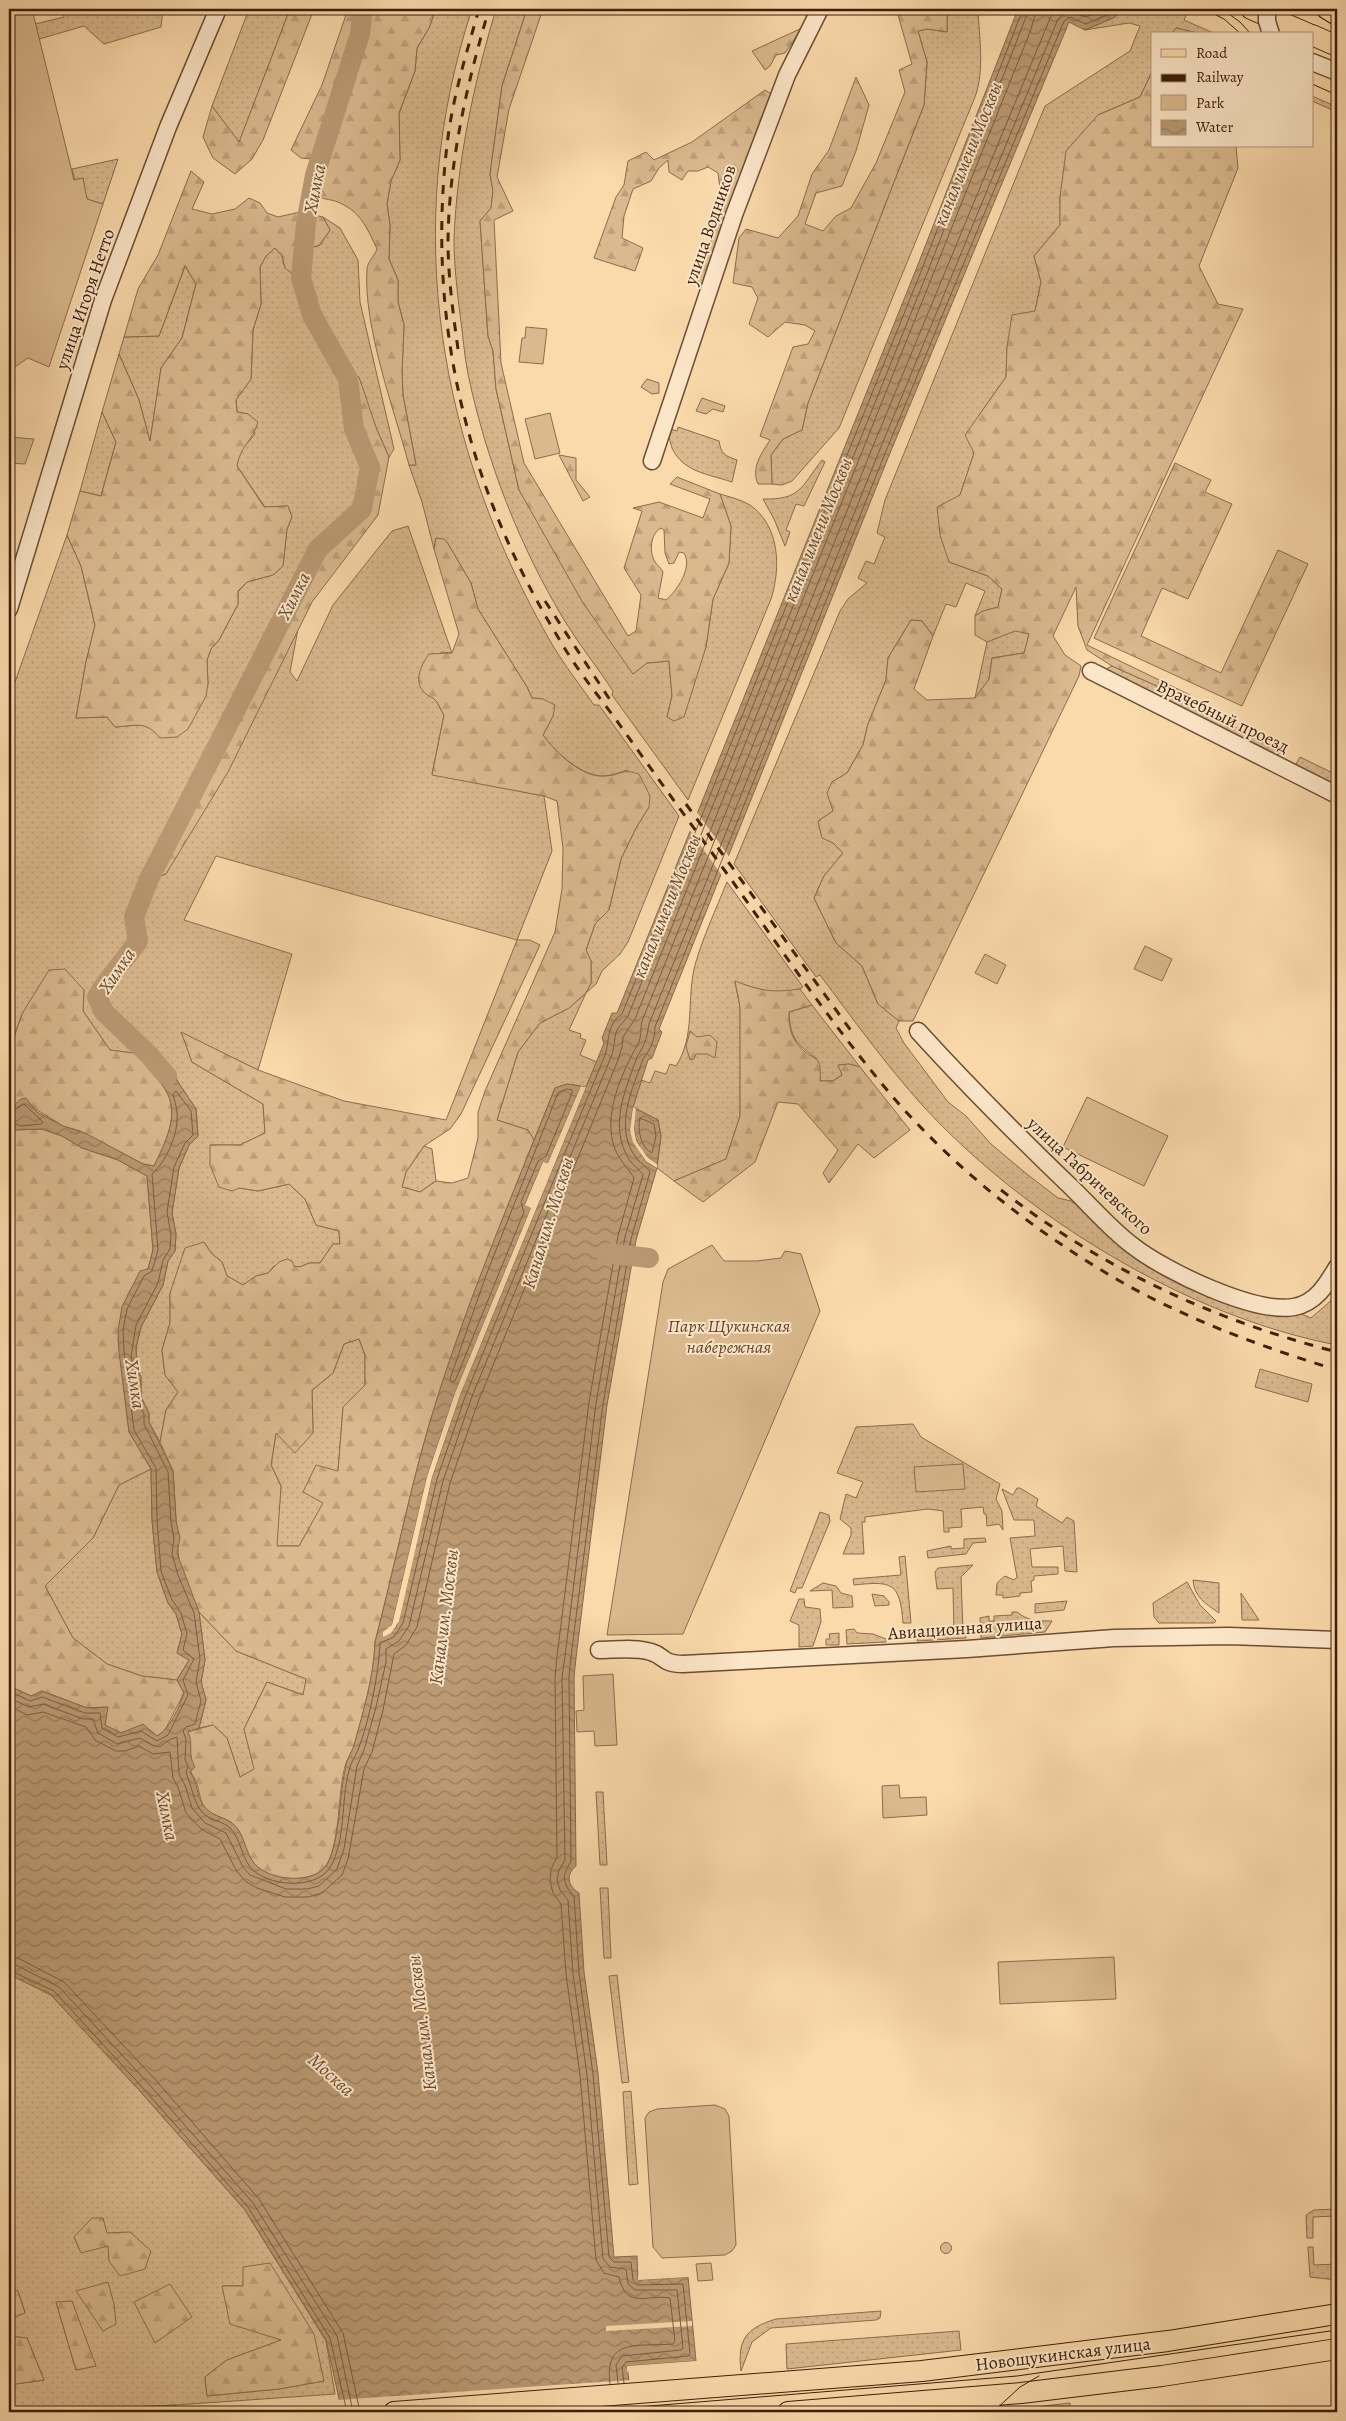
<svg xmlns="http://www.w3.org/2000/svg" width="1346" height="2421" viewBox="0 0 1346 2421" font-family="Alegreya,serif">
<defs>
<pattern id="grass-dots" width="8" height="8" patternUnits="userSpaceOnUse" patternTransform="scale(1.25)"><rect width="8" height="8" fill="#dab98f"/><path d="M2 2h.1M6 6h.1" fill="none" stroke="#bc9f7a" stroke-width="1.8" stroke-linecap="round"/></pattern>
<pattern id="forest-firs" width="22" height="20" patternUnits="userSpaceOnUse" patternTransform="scale(1.25)"><rect width="22" height="20" fill="#dab98f"/><path d="M5 1l3.5 6h-7zM16 11l3.5 6h-7z" fill="#bc9f7a"/></pattern>
<pattern id="water-waves" width="16" height="10" patternUnits="userSpaceOnUse" patternTransform="scale(1.25)"><rect width="16" height="10" fill="#ba9973"/><path d="M0 5q4-4 8 0t8 0" fill="none" stroke="#987c5c"/></pattern>
</defs>
<rect width="100%" height="100%" fill="#fad9ab"/>
<filter id="stains"><feTurbulence type="fractalNoise" baseFrequency=".004" numOctaves="4"/><feColorMatrix values="0 0 0 0 .2 0 0 0 0 .09 0 0 0 0 .02 0 0 0 .5 -.17"/></filter>
<radialGradient id="worn" r=".72"><stop offset=".6" stop-color="#630" stop-opacity="0"/><stop offset="1" stop-color="#630" stop-opacity=".3"/></radialGradient>
<g fill="url(#grass-dots)" stroke="#8c6c4b" fill-rule="evenodd">
<path d="M62 9H126L129 13 144 9H163L161 27 104 44 84 26 39 39 35 24 64 17Z"/>
<path d="M249 9H290L239 143 212 106Z"/>
<path d="M433 9H472C400 228 438 448 553 646 565 666 580 685 594 705H599L679 816 628 942 620 954 602 971 596 984 586 993 569 1030 581 1034 580 1038 586 1040 580 1055 597 1062 586 1087 567 1084 555 1088 534 1140 528 1130 497 1120 518 1052 540 1023 569 1008 586 993 591 983V961L586 950 595 924 609 910 621 859 636 828 649 807 627 770C620 772 612 776 604 776 582 777 555 752 543 735L553 716 543 699 532 698 527 687 478 609 471 583 447 542 436 538 434 549 422 502 409 465H416L403 395 402 373 404 325 398 302V280L389 259 390 225 387 204 391 181 400 160 399 114 415 71 417 48 429 28 433 17Z"/>
<path d="M496 9H527L502 86 490 174 493 191 491 208 480 221 488 336 493 351 496 389 519 490 633 674 647 663 669 661 672 696 667 717 706 647 713 599 729 563 731 526 720 494C730 497 742 500 750 505 780 526 781 568 771 599L688 800 612 695 613 691C598 668 580 646 566 623 520 548 486 460 468 374 464 355 463 334 460 314 457 290 454 264 454 239 457 161 474 83 496 9Z"/>
<path d="M947 9H978C979 37 985 70 975 97L839 428 792 481 782 485 772 484 771 455 783 439 802 430 808 403 924 105 927 62 918 31 927 29 947 32Z"/>
<path d="M1123 9H1189L1184 20 1216 34H1202L1176 28 1171 34H1152V72L1140 97 1098 115 1060 197V225L1034 256 1041 282 1035 311 1007 347 1006 377 979 415 974 453 960 495 949 562 988 576 1002 589 998 607 983 611 975 616 985 591 966 583 956 607 946 604 933 636 922 621 911 620 888 658 886 680 868 724 863 745 847 773 832 782 833 811 818 821 822 837 833 843 843 853 824 876 814 898 836 943 862 966 878 1004 899 1021 896 1028 904 1043 948 1102 966 1116 991 1144 1028 1175 1058 1198 1071 1201 1102 1223 1246 1307 1273 1315 1282 1316 1299 1313 1311 1318 1334 1298 1337 1299V1345C1188 1317 1025 1217 923 1106 886 1065 853 1019 820 975L816 977 734 864 840 611 848 599 867 583 858 578 866 561 874 564 885 537 877 533 885 500 1045 106 1130 51 1140 26 1129 23 1085 30 1115 17Z"/>
<path d="M1312 96 1337 107V112L1312 101Z"/>
<path d="M118 159 103 204 86 199 83 178 75 180 72 169Z"/>
<path d="M323 217 340 228 358 260 360 302 394 449 389 457 377 430 344 373 348 379 354 429 370 467 362 509 318 549 150 879 166 874 298 629 290 672 297 681 333 605 392 531 408 526 452 653 441 652 435 699 444 715 432 774 544 796 552 851 517 940 216 856 184 920 292 954 258 1070 182 1033 192 1062 263 1104 265 1133 240 1145H210L239 1188 258 1191 289 1184 305 1199 316 1225 339 1231 340 1244H333L320 1263H309L300 1267 274 1266 268 1273 256 1276 243 1285 227 1276 222 1262 211 1253 204 1242 170 1293V1323L162 1350 165 1375 178 1392 166 1410 160 1442 149 1422V1413L141 1397V1377L137 1369 136 1348 141 1327 163 1285 168 1261 175 1251 176 1234 172 1213 179 1168 189 1145 198 1136 196 1109 174 1076 149 1055 110 1050 83 1011 84 990 22 1014 9 1051V699L67 535 81 566 95 625 86 662 76 718 107 717 115 727 140 725 152 728 208 684 207 660 211 649 219 640 238 604V592L247 582 273 575 283 566 287 529 292 517 288 506 265 507 237 466 239 453 255 434 248 414 237 412 236 400 251 379 253 330 261 304 260 267 266 256 275 248 282 256 285 268 297 252 320 245 330 230Z"/>
<path d="M185 266 196 284 182 338 161 368 150 443 139 400 119 354 124 337 159 336Z"/>
<path d="M102 412 116 442 101 496 80 491Z"/>
<path d="M678 427 719 441C721 454 725 456 737 460L732 482C708 474 683 472 672 448 670 441 668 436 670 429L677 431Z"/>
<path d="M822 460 825 462 804 506 796 504 786 530 790 532 785 546 774 519 763 499C801 500 801 487 822 460Z"/>
<path d="M1015 630 1030 634 1024 653 992 658 989 679 975 698 987 642Z"/>
<path d="M1112 666 1186 699 1188 706 1281 748 1277 757 1104 670Z"/>
<path d="M1300 757 1337 775V786L1295 766Z"/>
<path d="M727 882 803 987C782 1000 755 987 735 982L740 1007V1116L726 1159 674 1181 657 1168 661 1136 658 1120 633 1107 641 1080 650 1083 655 1071 666 1074 670 1064 676 1066C696 1035 686 1000 695 965 703 937 716 909 727 882Z"/>
<path d="M812 1005 860 1067 849 1064 839 1065 842 1075 833 1081H820L816 1058C796 1044 790 1037 789 1012Z"/>
<path d="M424 1146 432 1149 436 1181 420 1192 402 1187 406 1172Z"/>
<path d="M359 1339 365 1355V1386L343 1407 338 1472 304 1492 324 1503 299 1546H276L281 1486 271 1465 276 1433H313L312 1390 333 1373 344 1344Z"/>
<path d="M1260 1369 1312 1384 1308 1402 1255 1387Z"/>
<path d="M913 1424 921 1437 1000 1484 996 1499 1002 1511 1003 1530 999 1524 987 1526 986 1514H984L983 1507 961 1509 962 1527 949 1528V1532H944L943 1511 928 1509 865 1517V1522H862L864 1554H843L851 1535V1528L840 1519 846 1494 856 1498 863 1482 837 1473 856 1427Z"/>
<path d="M151 1469 152 1520 157 1572 168 1603 176 1614 182 1634 177 1653 189 1660 177 1680 142 1676 107 1664 73 1638 45 1586 93 1538 119 1485Z"/>
<path d="M1017 1488H1020L1038 1499 1036 1506 1062 1523 1067 1517 1074 1521 1077 1572 1065 1571 1063 1546 1030 1549 1032 1567H1058V1574L1034 1576V1580L1031 1581 1032 1592 1020 1593V1596L1003 1598V1595H996L997 1583 1005 1576 1014 1580 1017 1577 1010 1538 1035 1536 1034 1520H1014L1002 1489 1013 1495Z"/>
<path d="M820 1512 829 1515 830 1521 802 1588H797L795 1593 790 1591Z"/>
<path d="M985 1538 986 1542 973 1543 966 1554 928 1558 927 1551 951 1546V1549L964 1548V1539Z"/>
<path d="M905 1556 911 1623H903C900 1582 892 1581 854 1585L853 1579 901 1575 899 1557Z"/>
<path d="M973 1565 961 1577 963 1631 966 1632V1638L917 1641 919 1635 923 1633 954 1631 953 1588 937 1589 935 1572 938 1568Z"/>
<path d="M1193 1580 1219 1583V1613C1206 1604 1194 1597 1193 1580Z"/>
<path d="M1187 1582 1200 1605 1216 1621 1214 1623H1159L1154 1617 1153 1603Z"/>
<path d="M823 1583 836 1586 841 1593 852 1596 853 1607 833 1608 832 1590 810 1591Z"/>
<path d="M1241 1593 1259 1620H1242Z"/>
<path d="M872 1594 884 1596 889 1602V1605L875 1606Z"/>
<path d="M799 1599H804L805 1607 820 1609 821 1622 813 1646 799 1647V1625L790 1621Z"/>
<path d="M1067 1601 1064 1610 1035 1613V1604Z"/>
<path d="M199 1612 236 1651 306 1679 304 1695 267 1682 244 1729 255 1769 240 1777 227 1738 213 1725 199 1728 206 1700 201 1682 205 1660Z"/>
<path d="M1012 1612H1017C1028 1621 1037 1621 1052 1621L1045 1632 981 1638 980 1618 989 1616V1621H994V1616L1012 1615Z"/>
<path d="M854 1629 857 1633 873 1634 886 1639V1642L847 1644 846 1630Z"/>
<path d="M839 1633V1645H826V1639H830L829 1634Z"/>
<path d="M596 1792H603L607 1865H600Z"/>
<path d="M600 1888H608L611 1958H604Z"/>
<path d="M9 1974 51 1995 139 2090 245 2210 326 2341 335 2394 176 2405 9 2412V2385L44 2380 27 2338 9 2336V2319L25 2312 18 2291 9 2288ZM223 2286H243L323 2381 279 2389 207 2396 205 2377 227 2360 282 2340ZM56 2302 96 2366 76 2370Z"/>
<path d="M617 1975 629 2082 622 2083 609 1976Z"/>
<path d="M631 2091 638 2184 629 2185 623 2092Z"/>
<path d="M1337 2209V2244L1336 2216 1313 2217V2238H1307L1306 2215 1314 2210Z"/>
<path d="M1308 2247H1313L1314 2265 1337 2264V2280L1310 2277Z"/>
<path d="M881 2311 880 2318 876 2320 771 2328 752 2342 741 2371C737 2340 746 2328 776 2319Z"/>
<path d="M959 2331 961 2350 787 2369 786 2344Z"/>
<path d="M1070 2403V2412H1029L1026 2408Z"/>
</g>
<g fill="url(#forest-firs)" stroke="#8c6c4b" fill-rule="evenodd">
<path d="M290 9H314L263 140 252 159 235 174 213 158 203 137 212 106 239 142Z"/>
<path d="M348 9H433V17L429 28 417 48 415 71 399 113 400 160 391 181 387 204 390 225 389 259 398 280V302L404 325 402 373 403 395 416 465H409C394 409 363 326 367 269 367 263 375 255 377 249 369 232 362 214 344 205 326 195 323 205 307 185V179L315 163 312 159 301 158 291 150 322 85Z"/>
<path d="M527 9H543L509 109 497 177 513 211 494 220 501 363 524 463 628 636 636 631 641 595 624 568 642 511 633 508 659 502 703 518 710 499 670 484 677 477 720 494 731 526 729 563 713 599 706 647 684 717 674 721 667 717 672 696 669 661 647 663 633 674 583 603 519 490 496 389 493 351 488 336 480 221 491 208 493 191 490 174 502 86ZM661 528 664 530 665 553 669 564 674 563 679 552 684 553C693 567 677 591 666 600L658 598 663 572C661 568 658 566 655 562 649 552 650 534 661 528Z"/>
<path d="M898 9H947V32L927 29 918 31 927 62 924 105 808 403 802 430 783 439 771 455 772 484H758C751 468 761 454 770 440L760 436 793 347 808 344 815 331 805 325 785 322 768 337 749 324 758 298 752 287 733 283 739 238 746 229 778 238 798 216 812 174 829 150 856 77 869 105 856 151 842 186 816 193 805 224 823 231 836 216 851 208 876 163 905 92 899 70 912 64 898 15Z"/>
<path d="M802 28 785 53 776 55 770 66 765 70 752 51Z"/>
<path d="M1176 28 1202 34H1171Z"/>
<path d="M1152 72V146H1236L1238 168 1199 266 1218 304 1243 309 1087 645 1190 695 1186 699 1112 666 1087 650 1078 626 1076 587 1053 636 1065 655 1081 666 1079 676 913 1021H899L878 1004 862 966 836 943 814 898 824 876 843 853 833 843 822 838 818 821 833 811 827 793 832 782 847 773 863 745 868 724 886 680 888 658 911 620 922 621 933 636 914 689 927 700 975 698 989 679 992 658 1024 653 1029 634 1015 631 987 642 975 635V616L983 611 998 607 1002 589 988 576 949 562 940 535 937 507 960 495 974 453 965 435 1006 377 1007 347 1012 315 1035 311 1041 282 1034 256 1060 225V197L1066 151 1098 115 1140 97Z"/>
<path d="M765 90 771 94V108L705 285 691 284 698 265 702 266 712 238 708 236 721 196 718 173 708 167 698 171H688L682 180 669 172 668 160 659 168 651 181 633 189 624 216 622 238 643 248 635 271 594 258 616 197 624 185 628 161 646 152 654 160 692 142Z"/>
<path d="M191 171 204 182 192 209 212 214 235 209 249 198 260 203 267 213 278 217 300 212 323 217 330 230 320 245 297 252 295 276 285 268 282 256 275 248 266 256 260 267 261 304 253 330 251 379 236 400 237 412 248 414 258 422C253 441 240 446 237 466L264 507 288 506 292 517 287 529 283 566 273 575 247 582 238 591V604L219 640 211 649 207 660 208 684 206 696 188 729 177 737 160 738C146 720 135 726 115 727L107 717 76 718 86 662 95 625 81 566 67 535 80 491 101 496 116 442 102 412 119 354 139 400 150 441 161 368 182 338 196 284 185 266 159 336 124 337 138 289 158 255Z"/>
<path d="M344 372 359 377 377 430 389 457 378 515 312 602 228 772 166 874 149 879 318 549 362 509 370 467 354 429 348 379Z"/>
<path d="M559 455 576 458V480L590 497 583 501Z"/>
<path d="M1175 463 1211 480 1205 492 1232 504 1188 599 1162 588 1141 636 1221 673 1278 550 1308 564 1242 706 1094 638Z"/>
<path d="M436 538 444 539 447 542 471 583 478 609 527 687 532 698 543 699 555 705 553 716 543 735C555 752 583 779 606 776 621 775 622 768 639 774L650 796 649 807 636 828 621 859 609 910 595 924 586 950 591 961V983L586 993 569 1008 540 1023 518 1052 497 1120 528 1130 534 1140C497 1234 458 1328 429 1425 408 1497 394 1570 375 1642 374 1677 363 1713 354 1746 352 1752 348 1757 346 1763 337 1792 341 1839 327 1864 314 1886 266 1881 253 1862 245 1851 243 1834 234 1825 225 1815 210 1818 203 1805 199 1797 199 1787 195 1779 193 1776 191 1773 190 1769 188 1756 192 1744 187 1732L213 1725 227 1738 240 1777 254 1769 244 1729 267 1682 303 1695 306 1679 236 1651 199 1612 179 1563 173 1471 160 1442 166 1410 178 1392 165 1375 162 1350 170 1323V1293L185 1248 204 1242 211 1253 222 1262 227 1276 243 1285 256 1276 268 1273 279 1262 287 1259 292 1261 294 1266 300 1267 309 1263H320L333 1244H340L339 1231 316 1225 305 1199 289 1184 258 1191 239 1188 232 1191 219 1187 210 1165V1145H240L265 1133 263 1104 192 1062 181 1032 258 1070 344 1101 446 1120 517 940H530L540 945 461 1114 450 1129 424 1146 406 1172 402 1187 420 1192 436 1181 452 1183 468 1178 478 1138V1112L485 1091 555 932 562 889 563 848 557 801 544 796 432 775 444 715C441 710 439 705 436 701 433 697 429 697 426 694 412 683 421 665 429 654L452 653 459 634 434 549ZM359 1339 365 1355V1385L343 1407 338 1471 316 1465 303 1492 323 1503 299 1546H277L281 1486 271 1465 276 1433 295 1453 313 1433 312 1390 333 1373 344 1344Z"/>
<path d="M65 969 84 990 83 1011 110 1050 149 1055 145 1061C150 1073 159 1079 165 1089 181 1114 165 1143 154 1166L143 1164 80 1131 63 1126 21 1100 9 1110V1052L22 1014 49 970Z"/>
<path d="M735 981C760 991 773 993 800 989L812 1005 789 1012C789 1024 790 1036 799 1046 813 1063 822 1051 820 1081H833L842 1075 838 1065 849 1064 860 1067 910 1130 874 1158 858 1144 829 1183 823 1173 838 1150 798 1104 778 1102 755 1162 703 1202 674 1181 726 1159 740 1116V1007Z"/>
<path d="M690 1031 697 1037 710 1035 717 1042 715 1058 707 1054H696L694 1059 690 1060 686 1046Z"/>
<path d="M9 1124 14 1130 42 1129 62 1136 82 1148 118 1160 147 1176 153 1250 148 1269 140 1272 122 1307 118 1340 129 1432 151 1469 119 1485 93 1538 45 1586 73 1638 107 1664 142 1676 177 1680 184 1693 164 1732 157 1736 143 1726 120 1733 105 1725 107 1707 87 1708 42 1691 31 1696 9 1686Z"/>
<path d="M92 2218H103L107 2233 130 2232 151 2251 145 2269 120 2276 109 2261 108 2246 81 2253 74 2237Z"/>
<path d="M270 2263 314 2334 324 2381 279 2389 207 2396 205 2377 227 2360 281 2340 230 2324 222 2286H243V2267Z"/>
<path d="M108 2282 114 2304 116 2324 103 2331 76 2291Z"/>
<path d="M170 2284 192 2317 155 2343 134 2302Z"/>
<path d="M9 2288 18 2291 25 2313 9 2319Z"/>
<path d="M72 2301 96 2366 76 2370 56 2302Z"/>
<path d="M9 2336 27 2338 44 2380 9 2385Z"/>
</g>
<g fill="#dab98f" stroke="#8c6c4b">
<path d="M9 9H32L74 180 83 178 87 199 103 204 49 367 28 358 9 371Z"/>
<path d="M526 327 547 329 543 364 519 362 522 338H525Z"/>
<path d="M647 379 659 383V393L652 394 641 387Z"/>
<path d="M702 398 725 406 723 412 713 409 706 414 696 411Z"/>
<path d="M550 413 560 453 535 459 525 419Z"/>
<path d="M9 437 34 439 25 464 9 463Z"/>
<path d="M1145 946 1172 959 1162 981 1134 969Z"/>
<path d="M985 954 1006 965 997 984 975 973Z"/>
<path d="M1087 1097 1168 1136 1144 1186 1063 1147Z"/>
<path d="M712 1245 724 1261H756L781 1258 785 1251 801 1254 820 1311 683 1634 607 1635 663 1282 668 1269Z"/>
<path d="M963 1464 965 1489 916 1492 914 1467Z"/>
<path d="M613 1674 617 1745 595 1746 594 1731 577 1732 576 1711 584 1710 583 1676Z"/>
<path d="M899 1785 900 1798 926 1797 927 1815 883 1818 882 1786Z"/>
<path d="M1114 1957 1116 1999 1000 2004 998 1962Z"/>
<path d="M715 2105 725 2109 729 2116 736 2245 732 2251 725 2255 662 2258 653 2247 645 2118 649 2112 657 2109Z"/>
<circle cx="946" cy="2248" r="5.5"/>
<path d="M711 2263 713 2280 698 2281 696 2264Z"/>
<path d="M176 2405V2412H76V2410Z"/>
</g>
<g fill="url(#water-waves)" stroke="#886848">
<path d="M1018 9H1123L1115 17 1085 30 1069 22 888 458 659 1029 662 1032 652 1058 648 1060 633 1107 630 1130 646 1162 657 1168 636 1240 607 1405 576 1658 574 1677 576 1866C565 1875 568 1886 579 1893L584 1972 598 2073 614 2257 637 2256 638 2280 688 2277 696 2361 627 2366 633 2412H342L326 2340 245 2210 139 2090 51 1995 9 1974V1686L31 1696 42 1691 87 1708 108 1707 105 1725 121 1733 143 1724 157 1736C170 1729 179 1707 184 1693L177 1680 189 1660 177 1653 182 1634 176 1614 168 1603 157 1572 152 1520 151 1469 129 1432 119 1352 118 1330 122 1307 140 1271 148 1269 153 1250 147 1176 118 1160 82 1148 62 1136 42 1129 14 1130 9 1124V1110L21 1099 26 1098 37 1112 63 1126 87 1134 143 1164 154 1166C165 1143 181 1114 165 1089 159 1079 150 1073 145 1061L149 1055 174 1076 196 1109 198 1136 189 1145 179 1168 172 1213 176 1234 175 1251 168 1261 163 1285 141 1327 136 1347 137 1369 141 1377V1397L149 1413V1422L173 1471 176 1521 180 1538 177 1553 199 1612 205 1660 201 1682 206 1700 199 1728 188 1732C194 1743 187 1755 195 1767L190 1772C198 1782 196 1796 204 1806 212 1817 223 1816 233 1824 244 1832 245 1852 254 1863 268 1881 316 1886 328 1863 340 1838 339 1798 345 1770 346 1761 351 1754 354 1745 363 1712 374 1677 375 1642 394 1570 408 1497 429 1425 463 1310 511 1199 555 1088L567 1084 581 1086 548 1163 543 1162 525 1204 531 1208 455 1393 427 1477 392 1625 389 1629 396 1628 432 1477 460 1395 600 1053 604 1043 602 1038 612 1013H617L917 267Z"/>
<path d="M636 1109 658 1120 661 1136 657 1164C636 1151 631 1132 636 1109Z"/>
</g>
<g fill="#fad9ab">
<path d="M696 811 731 859 723 877 688 828Z"/>
<path d="M581 1086 583 1087 550 1164 545 1165 528 1204 533 1208 583 1087H586L460 1395 432 1477 399 1621 391 1633 383 1637V1632L392 1625 427 1477 455 1393 531 1208 525 1205 543 1162 548 1163Z"/>
<path d="M633 1107 636 1109 634 1129 636 1141 648 1158 657 1164V1168L646 1161 633 1142 630 1130Z"/>
<path d="M638 2275 640 2277 687 2275 688 2277 638 2280Z"/>
<path d="M692 2321V2326L606 2331V2326Z"/>
<path d="M696 2361V2363L630 2368V2371L627 2372V2366Z"/>
<path d="M631 2380 635 2412H340L337 2400Z"/>
</g>
<g fill="none" stroke-linecap="round" stroke-linejoin="round">
<g stroke="#7c5c3d" stroke-width="1">
<path d="M567 1089 572 1090V1093L546 1156 538 1161 521 1202 524 1212 455 1381 452 1382 450 1379 485 1278 558 1093Z"/>
<path d="M9 1112 24 1104 43 1122 41 1124 21 1126 9 1121"/>
<path d="M640 1118 654 1124 656 1136 652 1153C641 1148 637 1130 640 1118Z"/>
<path d="M9 1691 30 1701 42 1697 85 1713H100L102 1728 118 1737 141 1731 157 1741 168 1735 188 1695 183 1680 194 1659 183 1650 187 1634 181 1613 172 1600 161 1571 157 1520 156 1468 134 1430 124 1351 123 1330 127 1309 144 1276 152 1271 158 1250 152 1174C166 1162 179 1133 177 1113 177 1107 174 1100 173 1094L176 1091 191 1111 193 1135 185 1143 174 1167 167 1212 171 1235 170 1249 163 1260 158 1283 136 1325 131 1357 136 1379V1398L144 1414V1424L168 1472 171 1522 174 1538 172 1554 178 1575 194 1613 200 1659 196 1682 201 1701 195 1724 186 1727 183 1731 186 1739 185 1760 188 1766 186 1773C191 1784 194 1802 201 1811 210 1821 223 1821 230 1828 242 1840 241 1860 254 1871 273 1887 320 1890 332 1864 347 1833 340 1796 351 1764 353 1759 356 1755 358 1750 369 1722 379 1673 380 1643L394 1637 403 1623 437 1479 465 1397 605 1055C609 1044 607 1029 616 1019 617 1017 620 1016 622 1014L922 269 1023 9"/>
<path d="M9 1698 29 1707 43 1704 83 1719H93L98 1733 117 1744 140 1738C168 1755 155 1743 177 1737L179 1774 185 1785 192 1808 205 1823 226 1833 243 1867 250 1875 286 1889H307L319 1886 337 1869 344 1849 357 1766 364 1750 376 1707 386 1662V1649L399 1641 409 1626 443 1481 471 1399 611 1057C614 1050 614 1044 615 1037 616 1028 623 1023 628 1016L928 271 1029 9"/>
<path d="M9 1706 27 1715 43 1712 86 1727 95 1740 116 1751H125L139 1746 153 1754 170 1752 173 1778 178 1787 186 1813 201 1829 220 1839 236 1870 245 1881 257 1888 285 1897H308L322 1893 342 1875 348 1859 364 1769 372 1752 383 1710 394 1654 406 1645 417 1627 450 1483 478 1402 618 1060 622 1047 623 1037 635 1019 1030 32 1037 9"/>
<path d="M9 1956 18 1958 64 1982 153 2077 259 2199 343 2333 360 2412"/>
<path d="M9 1964 16 1965 59 1987 147 2082 253 2203 337 2336 353 2412"/>
<path d="M9 1970 54 1991 142 2087 248 2207 330 2338 347 2412"/>
<path d="M618 2383 616 2365 622 2356 681 2350 683 2348 677 2290H635L628 2284 626 2269 610 2267 603 2259 587 2075 573 1974 568 1900 560 1890 557 1880 559 1870 565 1860 562 1677 565 1656 596 1403 625 1237 643 1175C640 1170 634 1166 630 1161 608 1127 625 1091 637 1057 646 1042 646 1041 649 1024L878 454 1058 19 1067 11 1086 17 1106 9"/>
<path d="M624 2383 622 2367 626 2362 688 2356 690 2354 683 2284 637 2285 633 2280 631 2262H614L609 2257 593 2074 579 1973 574 1896C563 1885 561 1875 571 1862L569 1677 571 1657 603 1404 631 1239 650 1172C647 1167 641 1164 637 1159 613 1129 632 1090 643 1059 651 1049 655 1039 655 1027L884 456 1064 21 1070 17 1086 24 1111 13 1116 9"/>
<path d="M610 2384C604 2337 637 2347 673 2344L675 2341 670 2298C647 2294 626 2310 619 2277L604 2273 596 2260 580 2075 566 1974 561 1904 553 1893 550 1881 551 1869 557 1857 555 1677 557 1656 589 1402 618 1236 634 1178C628 1168 620 1161 615 1149 602 1116 622 1072 638 1044 642 1036 640 1029 642 1021L871 451 1051 16 1056 9"/>
</g>
<g stroke="#ba9973" stroke-width="20">
<path d="M167 1076 149 1055 104 1012 97 997C108 977 125 960 138 941L134 917 149 879 318 549 362 509 370 467 354 429 348 379 312 315 301 278 306 223 315 175 360 34 363 9"/>
<path d="M606 1253 649 1258"/>
</g>
<g stroke="#6c4d30" stroke-width="19">
<g id="minor">
<path d="M1312 62 1337 72"/>
<path d="M652 461 734 215 787 75 820 9"/>
<path d="M9 609 103 300 168 127 218 9"/>
<path d="M1091 671 1337 795"/>
<path d="M918 1031C967 1085 1018 1136 1070 1186 1091 1206 1110 1229 1133 1246 1165 1271 1254 1314 1294 1307 1316 1303 1327 1284 1337 1267"/>
<path d="M599 1650C615 1650 635 1647 651 1652 665 1656 662 1664 683 1664L967 1649 1114 1638 1229 1636 1337 1640"/>
<path d="M970 2399 985 2403 995 2412"/>
</g>
</g>
<g stroke="#3d1e07" stroke-width="22">
<g id="major">
<path d="M1251 9 1309 34"/>
<path d="M1327 9 1337 15"/>
<path d="M1312 35 1337 46"/>
<path d="M394 2412 922 2371 1168 2341 1337 2314"/>
<path d="M788 2412 1021 2393 1162 2376 1337 2349"/>
</g>
</g>
<use href="#minor" stroke="#fce6c8" stroke-width="16"/>
<use href="#major" stroke="#fad9ab" stroke-width="20"/>
<g stroke="#3d1e07" stroke-width="1">
<path d="M1204 9 1224 19 1241 34"/>
<path d="M1222 9 1240 22 1251 34"/>
<path d="M1312 84 1337 95"/>
<path d="M576 2412 1017 2376 1337 2330"/>
<path d="M993 2412 1020 2387 1039 2376"/>
</g>
<g stroke="#3d1e07" stroke-width="3" stroke-dasharray="9 9" stroke-linecap="butt">
<path d="M479 9C467 51 454 93 448 137 425 316 466 489 561 642 577 670 598 695 617 721 649 766 682 812 715 857 770 933 822 1011 882 1084 946 1162 1030 1229 1118 1280 1186 1319 1262 1347 1337 1370"/>
<path d="M458 349C453 313 448 276 448 240 449 162 467 83 489 9"/>
<path d="M545 601 612 703"/>
<path d="M686 804 852 1032"/>
<path d="M1001 1190C1103 1269 1213 1320 1337 1352"/>
</g>
<g stroke="#6c4d30" stroke-width="19" stroke-linecap="butt">
<path id="minor-bridge" d="M1267 9V21L1271 34"/>
</g>
<use href="#minor-bridge" stroke="#fce6c8" stroke-width="16"/>
</g>
<g text-anchor="middle" dominant-baseline="central" stroke-width="4" stroke-linejoin="round" paint-order="stroke">
<g font-size="18" fill="#3d1e07" stroke="#fce6c8">
<text transform="translate(710 225) rotate(-71)">улица Водников</text>
<text transform="translate(85 299) rotate(-71)">улица Игоря Нетто</text>
<text transform="translate(1223 716) rotate(26)">Врачебный проезд</text>
<text transform="translate(1090 1176) rotate(43)">улица Габричевского</text>
<text transform="translate(965 1628) rotate(-4)">Авиационная улица</text>
<text transform="translate(1063 2354) rotate(-7)">Новощукинская улица</text>
</g>
<g font-size="18" font-style="italic" fill="#644529" stroke="#fce6c8">
<text x="729" y="1326">Парк Щукинская<tspan x="729" dy="21">набережная</tspan></text>
</g>
<g font-size="19" font-style="italic" fill="#69492d" stroke="#fce6c8">
<text transform="translate(968 154) rotate(-68)">канал имени Москвы</text>
<text transform="translate(315 189) rotate(-79)">Химка</text>
<text transform="translate(818 530) rotate(-68)">канал имени Москвы</text>
<text transform="translate(294 596) rotate(-63)">Химка</text>
<text transform="translate(667 906) rotate(-68)">канал имени Москвы</text>
<text transform="translate(117 971) rotate(-56)">Химка</text>
<text transform="translate(548 1223) rotate(-73)">Канал им. Москвы</text>
<text transform="translate(135 1384) rotate(81)">Химка</text>
<text transform="translate(444 1617) rotate(-83)">Канал им. Москвы</text>
<text transform="translate(167 1816) rotate(79)">Химка</text>
<text transform="translate(422 2023) rotate(-97)">Канал им. Москвы</text>
<text transform="translate(331 2075) rotate(42)">Москва</text>
</g>
</g>
<rect width="1346" height="2421" fill="none" stroke="#fad9ab" stroke-width="30"/>
<rect x="10" y="10" width="1326" height="2401" fill="none" stroke="#3d1e07" stroke-width="2.5"/>
<rect x="15" y="15" width="1316" height="2391" fill="none" stroke="#3d1e07"/>
<rect x="1151" y="32" width="162" height="115" fill="#fce6c8" stroke="#b0967b"/>
<rect x="1161" y="49" width="25" height="8" fill="#fad9ab" stroke="#b0967b"/>
<text x="1196" y="58" font-size="15" fill="#3d1e07">Road</text>
<rect x="1161" y="74" width="25" height="8" fill="#3d1e07" stroke="#b0967b"/>
<text x="1196" y="82" font-size="15" fill="#3d1e07">Railway</text>
<rect x="1161" y="95" width="25" height="15" fill="#dab98f" stroke="#b0967b"/>
<text x="1196" y="108" font-size="15" fill="#3d1e07">Park</text>
<rect x="1161" y="120" width="25" height="15" fill="url(#water-waves)" stroke="#b0967b"/>
<text x="1196" y="132" font-size="15" fill="#3d1e07">Water</text>
<rect width="100%" height="100%" filter="url(#stains)"/>
<rect width="100%" height="100%" fill="url(#worn)"/>
</svg>
